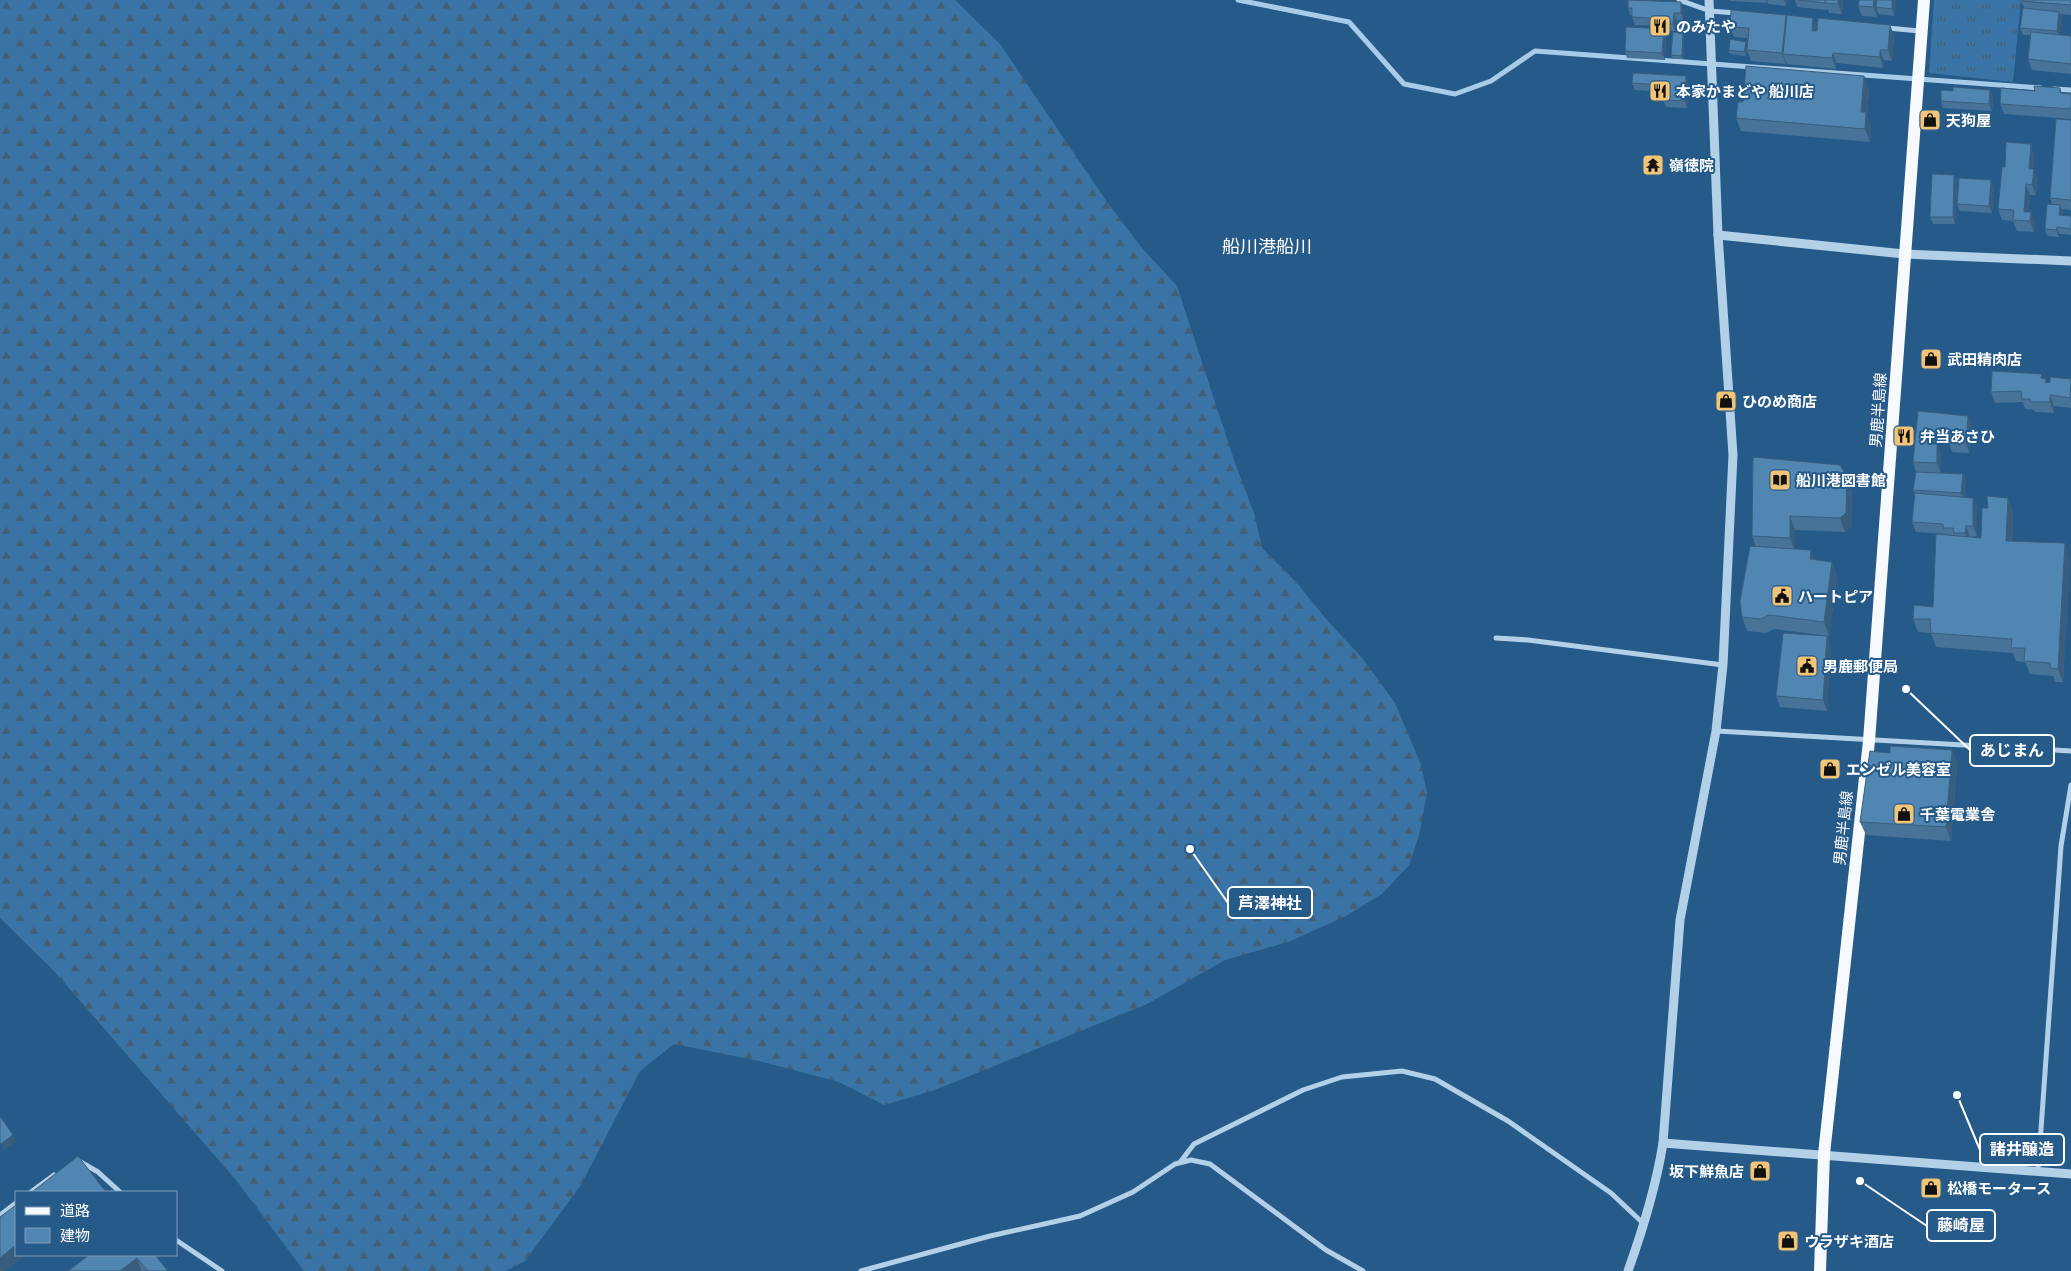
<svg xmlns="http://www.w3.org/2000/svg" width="2071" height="1271" viewBox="0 0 2071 1271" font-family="Manrope,'Noto Sans JP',sans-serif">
<defs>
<pattern id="grass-tufts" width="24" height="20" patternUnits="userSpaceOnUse" patternTransform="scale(1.25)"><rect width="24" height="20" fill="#3a74a6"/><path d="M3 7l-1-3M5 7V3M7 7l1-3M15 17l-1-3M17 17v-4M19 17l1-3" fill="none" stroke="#445e74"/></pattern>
<pattern id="forest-firs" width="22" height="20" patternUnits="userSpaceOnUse" patternTransform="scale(1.25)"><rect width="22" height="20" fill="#3a74a6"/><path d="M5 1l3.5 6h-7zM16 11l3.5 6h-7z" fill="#445e74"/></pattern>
</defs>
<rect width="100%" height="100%" fill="#265a89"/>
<path fill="url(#grass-tufts)" d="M1934 0H2021L2013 82 1929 73Z"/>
<path fill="url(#forest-firs)" d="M0 0H955L1000 44 1107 202 1142 248 1177 286 1236 466 1254 513 1262 548 1297 583 1326 619 1363 659 1395 703 1421 765 1427 793 1419 835 1409 865 1382 894 1344 917 1288 942 1225 960 1147 1004 935 1090 884 1105 839 1082 759 1061 674 1044 640 1071 581 1185 525 1261 506 1271H304L236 1180 55 972 0 918Z"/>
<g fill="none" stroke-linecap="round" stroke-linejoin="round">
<g stroke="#a7ccea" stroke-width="5">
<path d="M1238 0 1349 22 1404 84 1455 94 1491 81 1535 51 2041 88"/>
<path d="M2054 89 2071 90"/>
</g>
<g stroke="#b3d0e9" stroke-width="5">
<path d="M1679 0 1710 11 1736 13"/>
<path d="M1887 28 1920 31"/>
<path d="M1496 638 1528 640 1723 665"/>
<path d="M1716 731 2071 751"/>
<path d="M77 1160 98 1172 120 1192"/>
<path d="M1181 1161 1194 1144 1303 1090 1342 1077 1402 1071 1435 1079 1508 1121 1611 1193 1644 1224"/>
<path d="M2038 1172 2061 846 2071 785"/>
<path d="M31 1192 54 1175"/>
<path d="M0 1215 16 1203"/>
<path d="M176 1240 222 1271"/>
<path d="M861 1271 990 1236 1080 1216 1133 1192 1175 1164 1191 1160 1210 1164 1326 1250 1363 1271"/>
</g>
<g stroke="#b3d0e9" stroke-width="9">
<path d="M1718 235 1904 254 2071 261"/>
<path d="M1663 1143 2071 1174"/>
<path d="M1628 1271C1643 1229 1656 1187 1663 1143L1680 920 1716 731 1723 665 1733 455 1718 235 1709 0"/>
</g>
<path stroke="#f6fafe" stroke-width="12" d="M1820 1271 1824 1154 1869 741 1924 0"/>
</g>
<g fill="#477399">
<path d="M1730 0H1766V3L1730 1Z"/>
<path d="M1767 0H1843L1842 14 1829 13 1827 8V10L1797 7 1795 0H1787L1786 6 1768 4Z"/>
<path d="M1895 0 1894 16 1879 14 1877 11V17L1862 16 1858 6Z"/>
<path d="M2071 0V15L2060 14 2062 19 2060 35 2071 36V74L2032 70 2028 59 2030 35H2023L2020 28 2024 8 2021 1Z"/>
<path d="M1628 8 1683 9V20H1676V31H1669L1667 26 1635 25 1632 17V15H1630Z"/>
<path d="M1787 17 1813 18 1817 28 1894 35 1892 61 1884 60 1883 68 1837 63 1836 69 1787 64 1786 62V64L1751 61 1747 50V48L1746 56 1730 54 1729 50 1747 45 1748 38 1734 37 1730 27Z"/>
<path d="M1683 33 1684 36 1683 59H1673L1671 55Z"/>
<path d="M1666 36 1665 60 1627 58 1625 51Z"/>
<path d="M1632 83H1688L1687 108 1666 107 1663 100V92L1635 90Z"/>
<path d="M2060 88 2062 93 2071 94V119L2004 114 2000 104 2035 91Z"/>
<path d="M1869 90 1867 115 1871 126 1870 142 1741 131 1736 118 1743 102Z"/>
<path d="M1990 90 1993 97 1992 111 1943 108 1941 101 1953 91Z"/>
<path d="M2071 120V210L2062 209 2063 212V215L2071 216V235L2059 234V237L2047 236 2045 229 2052 204 2050 198Z"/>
<path d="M2034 155 2033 169 2037 179 2036 195H2030L2028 212 2035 223 2034 232 2017 231 2013 221 2002 220 1998 209 2005 167Z"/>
<path d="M1954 175 1957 182 1955 224H1933L1930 217Z"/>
<path d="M1994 187 1992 213 1960 211 1957 204Z"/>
<path d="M2043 378 2048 383 2071 379V408L2054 406V413L2035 412 2034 410 2025 409 2023 402 1995 403 1991 392Z"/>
<path d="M1918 411 1968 416 1972 427 1969 453 1952 452 1949 444 1933 442V444H1937L1941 455V473L1963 474 1966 481 1964 497 1973 498 1977 508V536L1970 537 1981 538 1988 508 2008 498 2013 512 2012 541 2070 557 2063 682H2055L2053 676 2030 674 2025 662 2016 661 2013 653 1936 647 1931 633 1918 632 1913 619 1933 607 1946 535 1945 534 1916 532 1912 522 1915 493 1913 490 1916 472 1913 462Z"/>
<path d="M1753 457 1852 491 1851 527 1845 532 1795 530V549L1814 560 1832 562 1837 576 1829 636 1774 629 1766 633 1747 631 1742 617 1756 547 1752 536Z"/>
<path d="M1827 636 1831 647 1827 711 1780 707 1776 696Z"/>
<path d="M1952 750 1957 764 1951 841 1866 835 1860 822 1890 753Z"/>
<path d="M155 1255 168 1271H68Z"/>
</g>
<g fill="#395e7d">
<path d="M1784 0H1787L1786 6Z"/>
<path d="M1838 0H1843L1842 14 1838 4Z"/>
<path d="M1874 0H1878L1876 7 1877 11V17L1873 7Z"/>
<path d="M1892 0H1895L1894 16 1892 9Z"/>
<path d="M1681 2 1683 9V20L1681 13Z"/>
<path d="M2059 12 2062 19 2060 39 2057 31Z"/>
<path d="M1674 13 1676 20V31L1673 24Z"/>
<path d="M1786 15 1790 25 1783 54 1786 62V64L1782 53Z"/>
<path d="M1813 18 1817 28 1816 41 1812 31Z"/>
<path d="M1890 25 1894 35 1892 61 1888 50Z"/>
<path d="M1664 29 1666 36 1665 60 1662 53Z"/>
<path d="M1683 33 1684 36 1683 59 1682 56Z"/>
<path d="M1746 42 1747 45 1746 56 1744 52Z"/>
<path d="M1880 50 1884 60 1883 68 1880 57Z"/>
<path d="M1833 53 1837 63 1836 69 1832 58Z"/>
<path d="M1686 76 1688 83 1687 108 1685 101Z"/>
<path d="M1864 76 1869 90 1867 115 1871 126 1870 142 1865 129 1861 112Z"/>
<path d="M1990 90 1993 97 1992 111 1989 104Z"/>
<path d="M2031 144 2034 155 2032 179 2029 169Z"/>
<path d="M2034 169 2037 179 2036 195 2032 185Z"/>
<path d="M1954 175 1957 182 1955 224 1953 217Z"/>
<path d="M1991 180 1994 187 1992 213 1989 206Z"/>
<path d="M2026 184 2030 195 2028 223 2024 212Z"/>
<path d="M2060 205 2063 212 2062 222 2059 215Z"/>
<path d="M2031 212 2035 223 2034 232 2030 221Z"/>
<path d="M2057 227 2059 234V237L2056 230Z"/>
<path d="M2050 395 2054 406V413L2050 402Z"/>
<path d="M1968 416 1972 427 1969 453 1966 443Z"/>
<path d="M1929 431 1933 442 1934 455 1930 444Z"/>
<path d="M1937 444 1941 455V474L1937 463Z"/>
<path d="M1963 474 1966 481 1964 501 1961 493Z"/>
<path d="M1847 477 1852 491 1851 527 1845 532 1840 518Z"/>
<path d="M1973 498 1977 508V536L1973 526Z"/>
<path d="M2008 498 2013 512 2011 554 2006 541Z"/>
<path d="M1790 516 1795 530V552L1790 538Z"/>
<path d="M1966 526 1970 537 1969 543 1965 533Z"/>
<path d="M2065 543 2070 557 2063 682 2058 669Z"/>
<path d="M1811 550 1816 564 1810 559Z"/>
<path d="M1832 562 1837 576 1829 636 1824 622Z"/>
<path d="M1827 636 1831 647 1827 711 1823 700Z"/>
<path d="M1952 750 1957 764 1951 841 1946 827Z"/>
<path d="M13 1135 16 1142 3 1151 1 1144Z"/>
<path d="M16 1245V1255H26L6 1271H0V1258Z"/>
<path d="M137 1258 142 1271H120Z"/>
</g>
<g fill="#5286b2" stroke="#395e7d">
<path d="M1628 0 1681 2V13H1674L1673 24H1666V19L1632 17V8H1628Z"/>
<path d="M1799 0H1825V3Z"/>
<path d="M1826 0H1838V4L1825 3Z"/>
<path d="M1859 0H1874L1873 7 1858 6Z"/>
<path d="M1877 0H1892V9L1876 7Z"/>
<path d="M2021 0H2071V5L2021 1Z"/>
<path d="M2023 8 2059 12 2057 31 2020 28Z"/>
<path d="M1731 10 1786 15 1782 53 1747 50 1749 28 1730 27Z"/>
<path d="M1787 15 1813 18 1812 31H1817L1818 18 1890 25 1888 50H1880V57L1833 53 1832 58 1783 54Z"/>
<path d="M1626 27 1664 29 1662 53 1625 51Z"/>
<path d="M1673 32 1683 33 1682 56 1671 55Z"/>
<path d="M2031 32 2071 36V64L2028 59Z"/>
<path d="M1730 39 1746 42 1744 52 1729 50Z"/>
<path d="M1746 66 1864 76 1861 112H1866L1865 129 1736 118 1738 102H1743Z"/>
<path d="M1633 73 1686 76 1685 101 1663 100V85L1632 83Z"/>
<path d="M2034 86 2060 88V93L2071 94V109L2000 104 2001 88 2035 91Z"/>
<path d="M1953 87 1990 90 1989 104 1941 101V90L1953 91Z"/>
<path d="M2056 119 2071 120V200L2050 198Z"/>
<path d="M2006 142 2031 144 2029 169H2034L2032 185 2026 184 2024 212H2031L2030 221 2013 220 2014 210 1998 209 2002 167H2005Z"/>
<path d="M1932 174 1954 175 1953 217H1930Z"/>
<path d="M1959 178 1991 180 1989 206 1957 204Z"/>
<path d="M2047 204 2060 205 2059 215 2071 216V229L2057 227 2056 230 2045 229Z"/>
<path d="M1992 371 2042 374 2041 378 2046 379 2045 383 2050 382V377L2071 379 2070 398 2050 395V402H2031L2030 399H2022L2021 391 1991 392Z"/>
<path d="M1918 411 1968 416 1966 443 1948 442 1947 434 1929 431 1930 444H1937V463L1913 462Z"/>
<path d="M1753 457 1840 465 1847 477 1846 513 1840 518 1790 516V538L1752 536Z"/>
<path d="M1916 472 1963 474 1961 493 1913 490Z"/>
<path d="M1915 493 1973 498V526H1966L1965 533H1954L1953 528H1943V524L1912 522Z"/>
<path d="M1987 496 2008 498 2006 541 2065 543 2058 669 2050 668V663L2024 661 2025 648H2011L2012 639 1931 633 1930 619H1913L1914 605 1933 607 1936 534 1981 538 1982 508H1988Z"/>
<path d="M1750 546 1811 550 1810 559 1832 562 1824 622 1769 615 1761 619 1742 617 1740 601Z"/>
<path d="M1783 633 1827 636 1823 700 1776 696Z"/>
<path d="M1890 746 1952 750 1946 827 1860 822 1870 751 1890 753Z"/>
<path d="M0 1116 13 1135 1 1144 0 1143Z"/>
<path d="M78 1156 106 1192H32Z"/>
<path d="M16 1205V1245L0 1258V1217Z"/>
<path d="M89 1255H155L168 1271H148L137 1258 120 1271H68Z"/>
</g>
<defs>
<g id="restaurant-square" transform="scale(1.125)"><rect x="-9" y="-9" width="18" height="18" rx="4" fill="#f2c478" stroke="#265a89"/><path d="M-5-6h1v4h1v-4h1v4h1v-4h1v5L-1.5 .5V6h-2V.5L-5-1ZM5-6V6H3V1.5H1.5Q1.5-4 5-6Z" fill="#111"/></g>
<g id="shop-square" transform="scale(1.125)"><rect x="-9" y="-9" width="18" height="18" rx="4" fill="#f2c478" stroke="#265a89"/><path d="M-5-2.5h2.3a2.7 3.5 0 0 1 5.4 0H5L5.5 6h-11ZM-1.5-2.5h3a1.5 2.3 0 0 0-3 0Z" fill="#111"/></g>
<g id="temple-square" transform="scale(1.125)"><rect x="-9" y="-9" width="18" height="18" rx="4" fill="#f2c478" stroke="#265a89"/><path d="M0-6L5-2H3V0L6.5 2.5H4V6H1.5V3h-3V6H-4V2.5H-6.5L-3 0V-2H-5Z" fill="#111"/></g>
<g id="library-square" transform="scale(1.125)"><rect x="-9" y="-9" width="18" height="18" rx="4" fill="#f2c478" stroke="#265a89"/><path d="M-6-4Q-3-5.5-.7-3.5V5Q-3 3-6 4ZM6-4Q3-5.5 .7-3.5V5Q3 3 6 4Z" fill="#111"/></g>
<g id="civic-square" transform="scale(1.125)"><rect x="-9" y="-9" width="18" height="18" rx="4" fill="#f2c478" stroke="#265a89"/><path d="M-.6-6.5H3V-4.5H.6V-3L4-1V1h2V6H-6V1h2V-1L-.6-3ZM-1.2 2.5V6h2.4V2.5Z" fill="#111"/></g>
</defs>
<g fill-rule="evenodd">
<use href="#restaurant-square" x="1660" y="26"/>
<use href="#restaurant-square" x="1660" y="91"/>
<use href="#shop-square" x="1930" y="120"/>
<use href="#temple-square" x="1653" y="165"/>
<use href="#shop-square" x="1931" y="359"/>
<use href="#shop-square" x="1726" y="401"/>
<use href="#restaurant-square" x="1904" y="436"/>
<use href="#library-square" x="1780" y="480"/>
<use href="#civic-square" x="1782" y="596"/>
<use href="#civic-square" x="1807" y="666"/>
<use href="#shop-square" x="1830" y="769"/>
<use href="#shop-square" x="1904" y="814"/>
<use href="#shop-square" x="1760" y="1171"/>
<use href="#shop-square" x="1931" y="1188"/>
<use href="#shop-square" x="1788" y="1241"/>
</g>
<g text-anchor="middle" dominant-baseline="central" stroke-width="4" stroke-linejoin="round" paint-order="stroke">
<g font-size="15" font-weight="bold" fill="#fff" stroke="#265a89" text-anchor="start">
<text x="1676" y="26">のみたや</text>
<text x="1676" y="91">本家かまどや 船川店</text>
<text x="1946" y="120">天狗屋</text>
<text x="1669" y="165">嶺徳院</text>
<text x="1947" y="359">武田精肉店</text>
<text x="1742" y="401">ひのめ商店</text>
<text x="1920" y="436">弁当あさひ</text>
<text x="1796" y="480">船川港図書館</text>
<text x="1798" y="596">ハートピア</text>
<text x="1823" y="666">男鹿郵便局</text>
<text x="1846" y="769">エンゼル美容室</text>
<text x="1920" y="814">千葉電業舎</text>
<text x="1744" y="1171" text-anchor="end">坂下鮮魚店</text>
<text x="1947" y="1188">松橋モータース</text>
<text x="1804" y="1241">ウラザキ酒店</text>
</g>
<g font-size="15" fill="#fff" stroke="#265a89">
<text transform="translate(1878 410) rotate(-86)">男鹿半島線</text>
<text transform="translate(1843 828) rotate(-84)">男鹿半島線</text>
</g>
<g font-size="18" fill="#fff" stroke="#265a89">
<text x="1267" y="246">船川港船川</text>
</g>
</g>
<path fill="none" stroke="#fff" stroke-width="2" d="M1906 689L1970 750M1190 849L1228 903M1957 1095L1980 1150M1860 1181L1927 1226"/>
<g fill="#fff" stroke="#265a89" stroke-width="2">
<circle cx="1906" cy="689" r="5"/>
<circle cx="1190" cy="849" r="5"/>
<circle cx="1957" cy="1095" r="5"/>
<circle cx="1860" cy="1181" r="5"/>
</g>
<g fill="#265a89" stroke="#fff" stroke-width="2">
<rect x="1970" y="735" width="84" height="31" rx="5"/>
<rect x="1228" y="887" width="84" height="31" rx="5"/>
<rect x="1980" y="1134" width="84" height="31" rx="5"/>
<rect x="1927" y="1210" width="68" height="31" rx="5"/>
</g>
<g font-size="16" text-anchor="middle" font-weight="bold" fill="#fff">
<text x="2012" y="756">あじまん</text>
<text x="1270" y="909">芦澤神社</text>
<text x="2022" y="1155">諸井醸造</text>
<text x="1961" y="1231">藤崎屋</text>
</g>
<rect x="15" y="1191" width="162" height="65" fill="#265a89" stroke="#7d9cb8"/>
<rect x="25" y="1207" width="25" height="8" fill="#f6fafe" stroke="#7d9cb8"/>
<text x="60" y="1216" font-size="15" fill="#ffffff">道路</text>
<rect x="25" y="1228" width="25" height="15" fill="#5286b2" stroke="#7d9cb8"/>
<text x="60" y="1241" font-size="15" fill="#ffffff">建物</text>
</svg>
